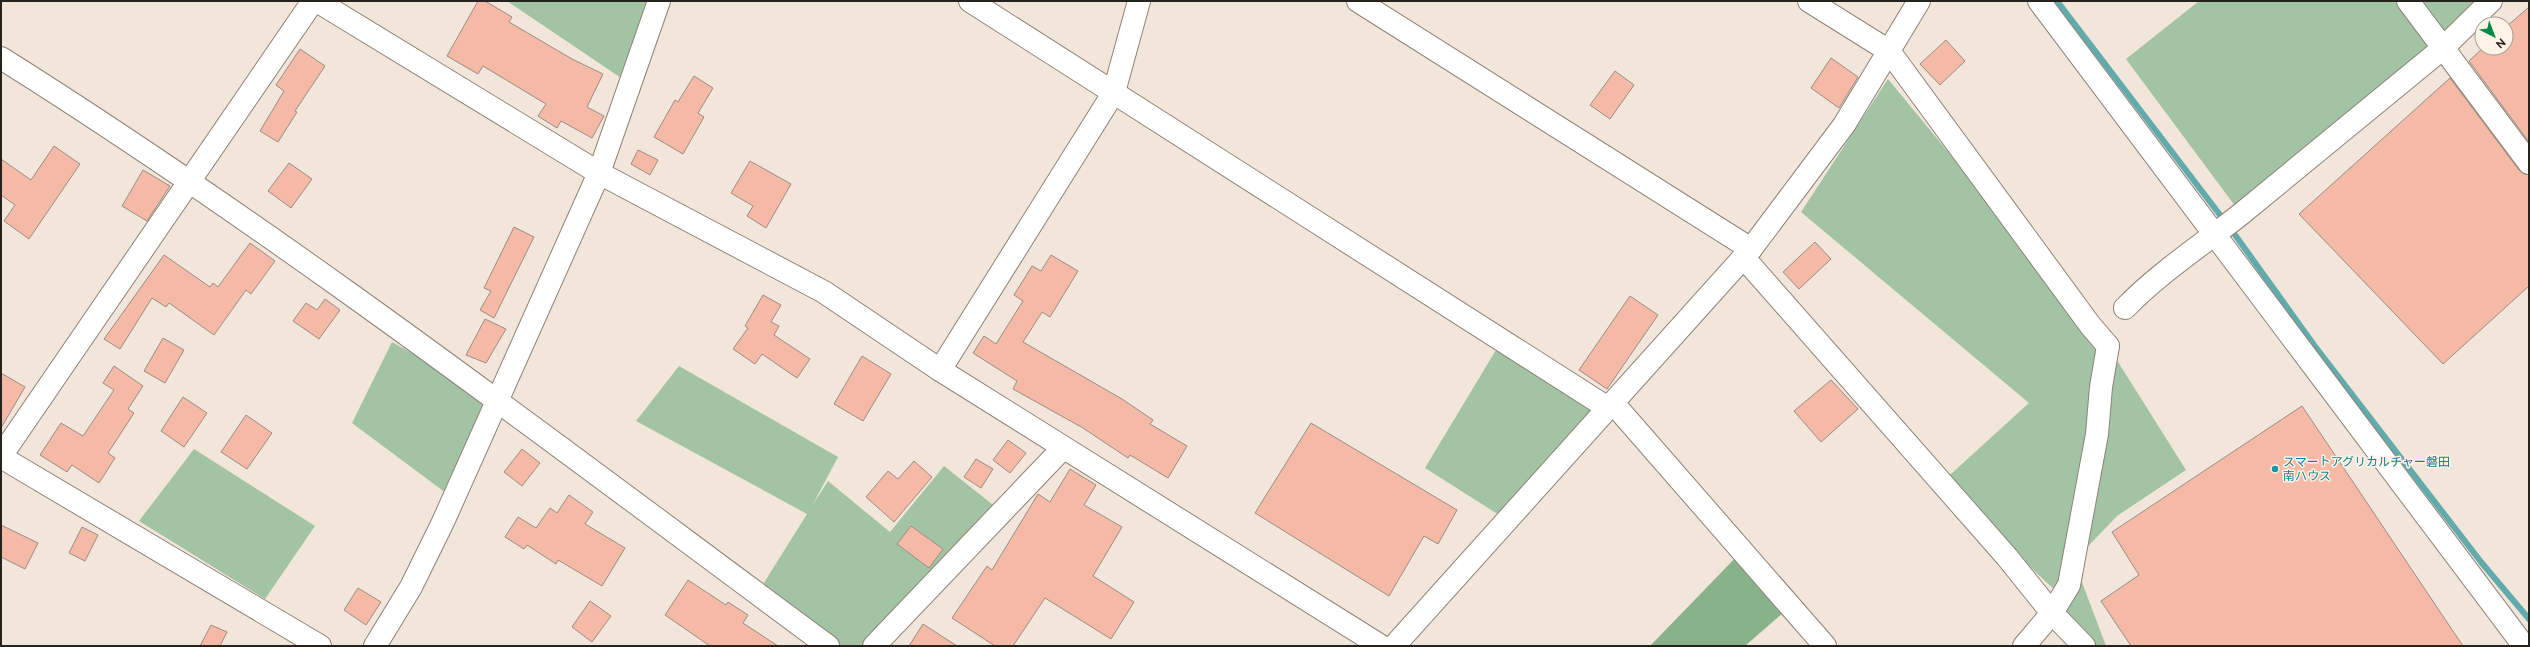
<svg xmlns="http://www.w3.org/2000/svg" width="2530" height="647" viewBox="0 0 2530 647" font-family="Raleway,'Noto Sans JP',sans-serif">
<rect width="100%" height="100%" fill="#f2e5da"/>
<g fill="#a3c4a4">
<path d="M507 1H659L630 84Z"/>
<path d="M2199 1H2489L2241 214 2126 59Z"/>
<path d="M1888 79 2108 346 2186 470 2117 516 2074 561 2106 646H2083L2052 613 2060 595 1941 483 2029 403 1801 212Z"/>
<path d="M1502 340 1608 408 1507 520 1425 468Z"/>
<path d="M392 342 496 400 446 493 352 423Z"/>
<path d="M679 366 838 457 812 506 828 481 890 532 944 466 1002 512 874 646H828L757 594 807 514 636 421Z"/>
<path d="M194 449 315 526 265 599 139 521Z"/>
</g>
<path fill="#88b28a" d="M1742 551 1783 613 1745 646H1650Z"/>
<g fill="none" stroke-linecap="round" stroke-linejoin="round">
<path stroke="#62abac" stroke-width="6" d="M2057 1 2233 232 2314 345 2481 562 2529 619"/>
</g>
<g fill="#f4baa5" stroke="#9c8c86">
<path d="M478 1H485L512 17 509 22 572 59 603 74 587 107 604 116 592 138 561 121 557 128 538 116 546 104 483 66 478 74 447 56Z"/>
<path d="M2529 7V142L2469 61 2483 48H2506V27Z"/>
<path d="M1946 40 1965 61 1940 85 1920 64Z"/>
<path d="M300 49 325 66 295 111 297 112 278 142 260 131 284 91 276 85Z"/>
<path d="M1831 58 1858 77 1839 108 1811 88Z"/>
<path d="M1615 71 1634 85 1610 119 1590 105Z"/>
<path d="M694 76 713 88 698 113 704 117 683 154 654 137 675 100 678 102Z"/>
<path d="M2450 78 2519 170 2529 175V286L2443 364 2299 214Z"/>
<path d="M54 146 80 164 29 239 4 221 15 205 1 195V159L31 180Z"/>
<path d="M638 150 658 160 650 175 631 164Z"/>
<path d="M750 161 791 184 766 228 747 216 753 206 731 193Z"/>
<path d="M289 163 312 179 291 208 268 191Z"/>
<path d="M143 170 170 186 147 221 122 206Z"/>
<path d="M514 227 534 237 494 318 480 310 491 291 484 288Z"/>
<path d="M1815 242 1831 259 1799 289 1783 272Z"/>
<path d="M250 243 275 261 251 294 246 290 214 335 169 303 166 307 152 298 120 349 104 339 164 255 210 287 213 283 218 287Z"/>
<path d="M1051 255 1078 271 1050 317 1042 312 1023 342 1122 399 1153 420 1150 424 1187 446 1168 478 1130 455 1128 458 1083 428 1013 389 1017 381 973 353 984 336 996 344 1023 301 1014 295 1032 266 1041 271Z"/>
<path d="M763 295 781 305 771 322 779 326 774 335 810 359 797 378 762 354 755 364 733 349 748 328 745 326Z"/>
<path d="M1630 296 1658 315 1607 389 1579 370Z"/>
<path d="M325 299 340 310 319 339 293 321 306 303 317 310Z"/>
<path d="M485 319 506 329 486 363 466 355Z"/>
<path d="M163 338 184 350 165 383 144 371Z"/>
<path d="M862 356 891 374 863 421 834 404Z"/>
<path d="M114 366 143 386 128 409 134 413 108 453 115 458 99 483 72 465 67 472 40 455 61 423 83 436 114 390 103 383Z"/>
<path d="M1 373 25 387 1 428Z"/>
<path d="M1831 380 1858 409 1821 442 1794 411Z"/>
<path d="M183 397 207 413 184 447 161 431Z"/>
<path d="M2302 406 2463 646H2131L2101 601 2139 575 2112 532Z"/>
<path d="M246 415 272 433 247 469 221 452Z"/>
<path d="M1311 423 1457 510 1438 544 1424 536 1389 596 1255 513Z"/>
<path d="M1008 440 1026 453 1010 473 993 460Z"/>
<path d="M522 449 540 463 522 486 504 472Z"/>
<path d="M976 459 993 469 981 488 964 477Z"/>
<path d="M914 461 932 477 894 522 866 497 888 471 898 479Z"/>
<path d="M1070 469 1096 485 1084 505 1122 527 1093 576 1134 602 1111 639 1045 598 1013 646H995L952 618 987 566 992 570 1038 494 1050 502Z"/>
<path d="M569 495 593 512 585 524 625 548 602 586 558 560 556 564 527 545 524 549 505 537 518 517 536 528 550 508 557 513Z"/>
<path d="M1 525 38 543 25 569 1 557Z"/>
<path d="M911 526 943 549 929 568 897 544Z"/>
<path d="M82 527 98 535 85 561 69 553Z"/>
<path d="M688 580 726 605 728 602 748 615 743 623 778 646H710L665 615Z"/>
<path d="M358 588 381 602 366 625 344 610Z"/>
<path d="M590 601 611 616 592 642 572 627Z"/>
<path d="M923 624 957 646H909Z"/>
<path d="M211 625 227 632 220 646H200Z"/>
</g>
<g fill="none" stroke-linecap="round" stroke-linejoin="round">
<g stroke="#8e8378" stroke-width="24">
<g id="minor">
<path d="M970 1 1608 408"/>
<path d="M1358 1 1751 249"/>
<path d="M1809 1 1889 51 2090 325 2108 346"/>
<path d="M2408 1 2529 163"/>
<path d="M1 58C287 238 556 445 828 646"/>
<path d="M1744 258 2007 557 2052 613 2084 646"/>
<path d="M940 370 1114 92 1139 1"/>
<path d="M1613 403 1825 646"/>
<path d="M1 456 313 1"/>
<path d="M874 646 1063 448"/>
</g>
</g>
<g stroke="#8e8378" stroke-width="24">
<g id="tertiary">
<path d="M317 1 599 173 824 292 940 370 1381 646"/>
<path d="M2039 1 2524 646"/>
<path d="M2125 308C2160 272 2202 245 2241 214L2442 49 2491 1"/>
<path d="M1 457 320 646"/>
<path d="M375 646 411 587 443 522 599 173 659 1"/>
<path d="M1394 646 1751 249 1844 125 1919 1"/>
<path d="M2024 646 2052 613 2069 585 2097 434 2101 387 2108 346"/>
</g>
</g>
<use href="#minor" stroke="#fff" stroke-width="22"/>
<use href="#tertiary" stroke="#fff" stroke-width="22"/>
</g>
<circle fill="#0f9aa8" stroke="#fff2e7" stroke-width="1.5" cx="2275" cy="469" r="4"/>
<g text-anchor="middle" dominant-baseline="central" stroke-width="3" stroke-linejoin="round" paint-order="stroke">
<g font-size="12" fill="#0d838f" stroke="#fff2e7" text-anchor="start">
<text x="2283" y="462">スマートアグリカルチャー磐田<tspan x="2283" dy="14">南ハウス</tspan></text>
</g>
</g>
<rect width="2530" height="647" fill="none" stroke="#26221d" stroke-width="4"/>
<g transform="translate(2494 36) rotate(138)"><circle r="19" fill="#fff2e7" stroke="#a89f96"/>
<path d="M0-3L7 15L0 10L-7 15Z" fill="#008b49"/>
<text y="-6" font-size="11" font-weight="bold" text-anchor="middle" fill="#26221d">N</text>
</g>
</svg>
